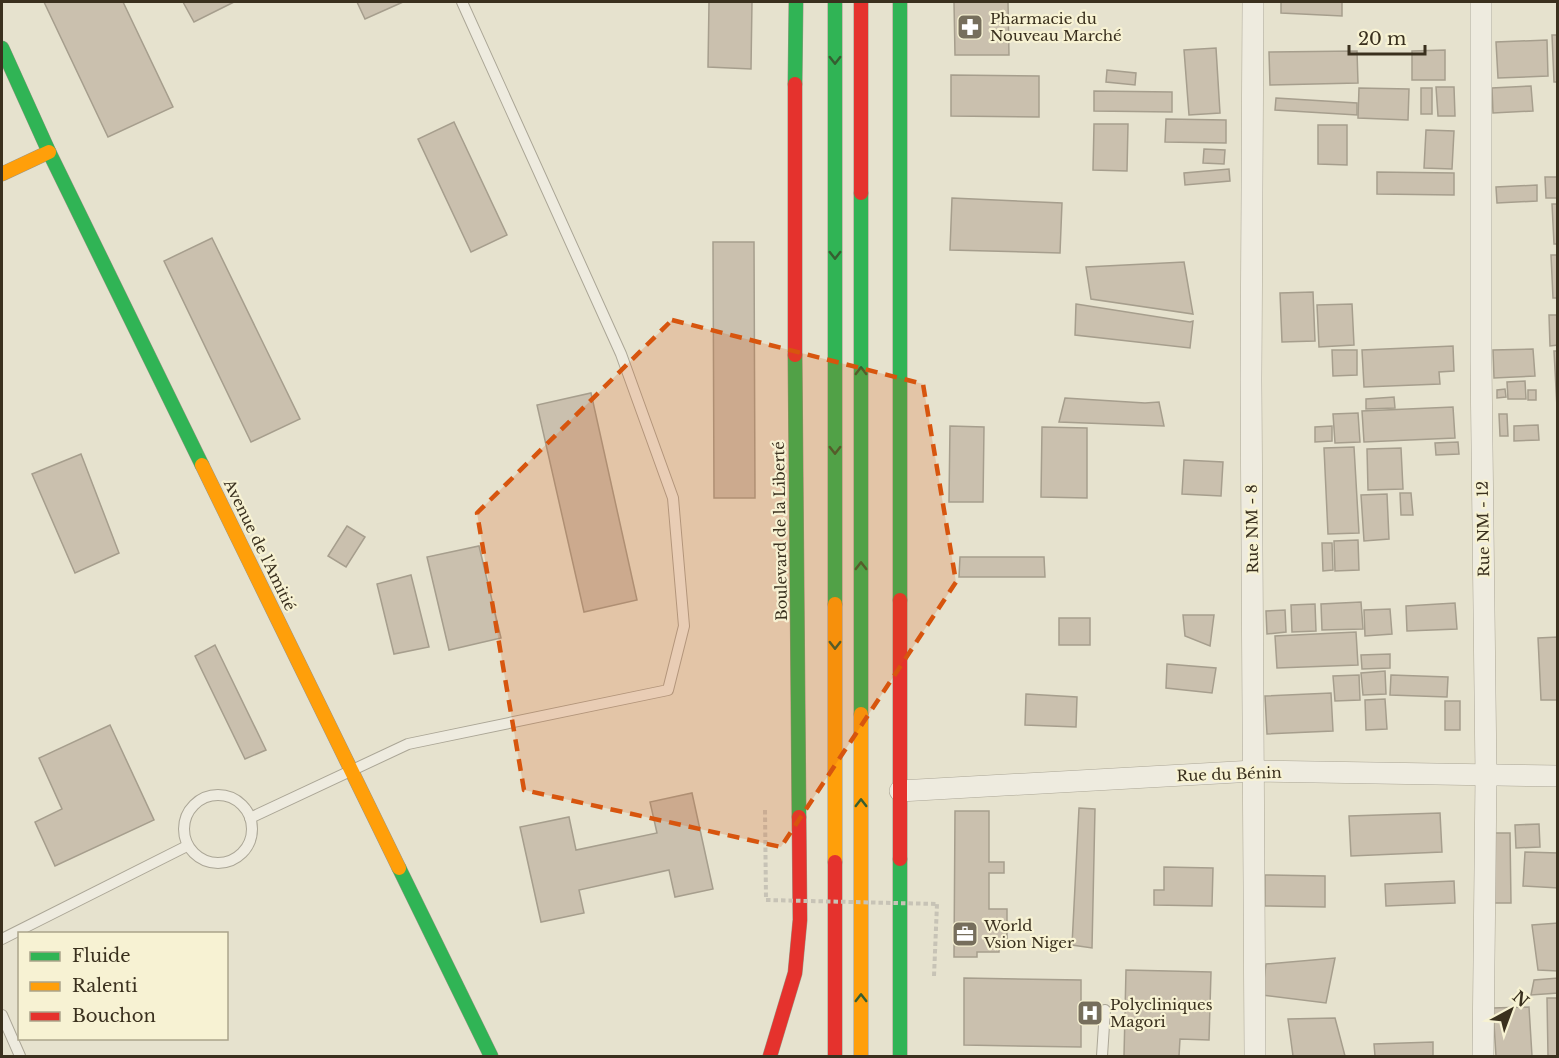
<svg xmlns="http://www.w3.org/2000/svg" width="1559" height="1058" viewBox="0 0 1559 1058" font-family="'Libre Baskerville',serif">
<rect width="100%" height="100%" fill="#e6e2ce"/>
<g fill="#cac0ae" stroke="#a69e8d" stroke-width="1.5">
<path d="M44 2H123L173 107 108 137Z"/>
<path d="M183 2H234L194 22Z"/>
<path d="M357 2H403L365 19Z"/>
<path d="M709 2H752L751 69 708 67Z"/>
<path d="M954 2H1008L1009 55H955Z"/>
<path d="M1281 2H1342V16L1281 13Z"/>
<path d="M1552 35H1558V82H1554Z"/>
<path d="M1547 40 1548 76 1498 78 1496 42Z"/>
<path d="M1216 48 1220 113 1189 115 1184 50Z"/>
<path d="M1445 50V80H1412V51Z"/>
<path d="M1357 51 1358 83 1270 85 1269 52Z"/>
<path d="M1107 70 1136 73 1135 85 1106 82Z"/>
<path d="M951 75 1039 76V117L951 116Z"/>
<path d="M1531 86 1533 111 1493 113 1492 88Z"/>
<path d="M1436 87H1454L1455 116H1438Z"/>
<path d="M1359 88 1409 89 1408 120 1358 118Z"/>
<rect x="1421" y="88" width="11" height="26"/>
<path d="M1094 91 1172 92V112L1094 111Z"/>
<path d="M1276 98 1357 103V115L1275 110Z"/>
<path d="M1166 119 1226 120V143L1165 142Z"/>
<path d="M454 122 507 235 471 252 418 139Z"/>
<path d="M1094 124H1128L1127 171 1093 170Z"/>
<path d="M1318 125H1347V165L1318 164Z"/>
<path d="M1426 130 1454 131 1452 169 1424 168Z"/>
<path d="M1204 149 1225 150 1224 164 1203 163Z"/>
<path d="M1229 169 1230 181 1185 185 1184 173Z"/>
<path d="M1377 172 1454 173V195L1377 194Z"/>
<path d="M1545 177H1558V198H1546Z"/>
<path d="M1537 185V201L1497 203 1496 187Z"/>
<path d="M952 198 1062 203 1060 253 950 250Z"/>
<path d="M1552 204H1558V244H1554Z"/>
<path d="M212 238 300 419 251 442 164 261Z"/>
<path d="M713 242H754L755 498H714Z"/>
<path d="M1551 255H1558V298H1553Z"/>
<path d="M1184 262 1193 314 1091 299 1086 267Z"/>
<path d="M1313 292 1315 341 1282 342 1280 293Z"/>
<path d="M1076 304 1190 322 1193 321 1190 348 1075 335Z"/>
<path d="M1352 304 1354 345 1319 347 1317 305Z"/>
<path d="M1549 315H1558V345L1550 346Z"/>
<path d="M1453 346 1454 371 1439 372 1440 384 1364 387 1362 350Z"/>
<path d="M1533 349 1535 376 1494 378 1493 350Z"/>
<path d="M1332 350H1357V375L1333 376Z"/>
<path d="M1554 351H1558V426Z"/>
<path d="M1525 381 1526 399H1508L1507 382Z"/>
<path d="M1505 389 1506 397 1497 398V390Z"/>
<rect x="1528" y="390" width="8" height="10"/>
<path d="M591 393 637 600 584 612 537 405Z"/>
<path d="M1394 397 1395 408 1366 409V399Z"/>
<path d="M1065 398 1145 403 1159 402 1164 426 1059 422Z"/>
<path d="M1453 407 1455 438 1364 442 1362 411Z"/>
<path d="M1358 413 1360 442 1335 443 1333 414Z"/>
<path d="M1499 414H1507L1508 436H1500Z"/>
<path d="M1538 425 1539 440 1514 441V426Z"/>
<path d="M950 426 984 427 983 502H949Z"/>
<path d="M1332 426V441L1315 442V427Z"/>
<path d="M1042 427 1087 428V498L1041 497Z"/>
<path d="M1458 442 1459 454 1436 455 1435 443Z"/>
<path d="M1354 447 1359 533 1328 534 1324 448Z"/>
<path d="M1401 448 1403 489 1368 490 1367 449Z"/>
<path d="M81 454 119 553 75 573 32 474Z"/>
<path d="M1184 460 1223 462 1221 496 1182 494Z"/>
<path d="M1400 493H1411L1413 515H1401Z"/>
<path d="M1387 494 1389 539 1364 541 1361 495Z"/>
<path d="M347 526 365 537 346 567 328 556Z"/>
<path d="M1358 540 1359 570 1335 571 1334 541Z"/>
<path d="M1322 543H1332L1333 570 1323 571Z"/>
<path d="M479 546 501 638 449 650 427 557Z"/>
<path d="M960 557H1044L1045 577H959Z"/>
<path d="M411 575 429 647 394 654 377 584Z"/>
<path d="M1361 602 1363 629 1322 630 1321 604Z"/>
<path d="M1455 603 1457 629 1407 631 1406 606Z"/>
<path d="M1315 604 1316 631 1292 632 1291 605Z"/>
<path d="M1390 609 1392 634 1365 636 1364 610Z"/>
<path d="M1285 610 1286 632 1267 634 1266 611Z"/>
<path d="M1183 615H1214L1210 646 1185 636Z"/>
<rect x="1059" y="618" width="31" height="27"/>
<path d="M1356 632 1358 665 1277 668 1275 636Z"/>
<path d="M1558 637V700H1541L1538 638Z"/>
<path d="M215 645 266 750 245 759 195 656Z"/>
<path d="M1390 654V668L1362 669 1361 655Z"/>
<path d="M1167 664 1216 668 1212 693 1166 688Z"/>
<path d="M1385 671 1386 694 1363 695 1361 673Z"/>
<path d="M1359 675 1360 700 1335 701 1333 676Z"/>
<path d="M1391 675 1448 677 1447 697 1390 695Z"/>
<path d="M1331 693 1333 731 1267 734 1265 696Z"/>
<path d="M1026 694 1077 697 1076 727 1025 725Z"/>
<path d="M1385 699 1387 729 1366 730 1365 700Z"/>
<rect x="1445" y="701" width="15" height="29"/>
<path d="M110 725 154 820 55 866 35 822 62 809 39 758Z"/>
<path d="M692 793 713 889 675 897 669 870 579 890 584 913 541 922 520 827 569 817 576 850 657 833 650 802Z"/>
<path d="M1079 808 1095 809 1092 948 1072 945Z"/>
<path d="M955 811H989V862H1004V873H989V909H1007V946H999V952H977V957H954Z"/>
<path d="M1440 813 1442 852 1351 856 1349 816Z"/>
<path d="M1539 824 1540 847 1516 848 1515 825Z"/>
<path d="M1492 833H1510L1511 903H1493Z"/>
<path d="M1525 852 1558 853V888L1523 886Z"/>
<path d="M1164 867 1213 868 1212 906 1154 905V890H1164Z"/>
<path d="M1265 875 1325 876V907L1265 906Z"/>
<path d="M1454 881 1455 903 1386 906 1385 884Z"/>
<path d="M1558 923V971L1538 970 1532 925Z"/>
<path d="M1335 958 1326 1003 1262 995 1266 964Z"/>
<path d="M1126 970 1211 972 1209 1040 1180 1039 1179 1056H1124Z"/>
<path d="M964 978 1081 980V1047L964 1045Z"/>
<path d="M1558 978V993L1531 995 1534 980Z"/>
<path d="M1547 998H1558V1056H1548Z"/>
<path d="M1529 1007 1532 1056H1496L1493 1008Z"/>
<path d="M1335 1018 1345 1056H1293L1288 1019Z"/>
<path d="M1433 1042V1056H1375L1374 1044Z"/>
</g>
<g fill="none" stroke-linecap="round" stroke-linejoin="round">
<g stroke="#aba696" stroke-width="12">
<g id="lane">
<circle cx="218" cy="829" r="34"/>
<path d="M250 818 408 744 668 690 684 626 673 498 621 354 462 2"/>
<path d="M2 939 187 846"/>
<path d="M2 1015 20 1056"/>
<path d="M1102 1056 1105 1010"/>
</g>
</g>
<g stroke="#aba696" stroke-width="22">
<g id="street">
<path d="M1253 2 1251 380 1255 1056"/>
<path d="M1481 2V362L1486 775 1483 1056"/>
<path d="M900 791 1254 771 1558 776"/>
</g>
</g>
<g stroke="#9b9686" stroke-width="15">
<g id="fast">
<path d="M835 2V604"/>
<path d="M900 2V600"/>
<path d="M2 48 49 152 202 465"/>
<path d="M795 84 796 2"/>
<path d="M861 193V714"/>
<path d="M795 355 799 817"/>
<path d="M900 859V1056"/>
<path d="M399 868 491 1056"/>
</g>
</g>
<g stroke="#9b9686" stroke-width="15">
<g id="slow">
<path d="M2 174 49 152"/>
<path d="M202 465 399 868"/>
<path d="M835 604V862"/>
<path d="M861 714V1056"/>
</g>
</g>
<g stroke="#9b9686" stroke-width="15">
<g id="jam">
<path d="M861 2V193"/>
<path d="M795 355V84"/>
<path d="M900 600V859"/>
<path d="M835 862V1056"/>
<path d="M770 1056 795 973 800 920 799 817"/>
</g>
</g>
<g stroke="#c7c3b6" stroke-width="4" stroke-dasharray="4.5 3" stroke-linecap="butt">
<path d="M765 810 766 900"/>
<path d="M934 976 937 904"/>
</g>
<use href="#lane" stroke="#eeebdf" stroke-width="10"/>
<use href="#street" stroke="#eeebdf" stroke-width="21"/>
<use href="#fast" stroke="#30b455" stroke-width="14"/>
<use href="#slow" stroke="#ff9f0a" stroke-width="14"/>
<use href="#jam" stroke="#e5322d" stroke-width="14"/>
<path stroke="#c7c3b6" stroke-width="4" stroke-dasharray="4.5 3" stroke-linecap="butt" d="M766 900 937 904"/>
</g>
<defs><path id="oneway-chevron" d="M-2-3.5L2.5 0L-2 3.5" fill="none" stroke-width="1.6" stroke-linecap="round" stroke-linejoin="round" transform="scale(1.5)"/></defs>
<g stroke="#365e31">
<use href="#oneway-chevron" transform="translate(835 60) rotate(90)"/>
<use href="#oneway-chevron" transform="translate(835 255) rotate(90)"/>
<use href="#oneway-chevron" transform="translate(861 371) rotate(-90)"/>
<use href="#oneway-chevron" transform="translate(835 450) rotate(90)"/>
<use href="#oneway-chevron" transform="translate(861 566) rotate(-90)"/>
<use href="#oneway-chevron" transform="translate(835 645) rotate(90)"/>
<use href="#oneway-chevron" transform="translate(861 803) rotate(-90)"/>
<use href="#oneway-chevron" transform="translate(861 998) rotate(-90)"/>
</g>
<path fill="#d7550e" fill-opacity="0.2" stroke="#d7550e" stroke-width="4.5" stroke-dasharray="12 8" stroke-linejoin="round" d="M672 320 923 384 956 582 781 847 524 790 477 513Z"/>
<defs>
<g id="pharmacy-square" transform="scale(1.35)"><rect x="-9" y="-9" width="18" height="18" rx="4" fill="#766e5c" stroke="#f7f2d3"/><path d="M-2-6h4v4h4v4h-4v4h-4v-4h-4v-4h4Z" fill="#fff"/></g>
<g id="office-square" transform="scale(1.35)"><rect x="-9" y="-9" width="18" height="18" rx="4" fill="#766e5c" stroke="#f7f2d3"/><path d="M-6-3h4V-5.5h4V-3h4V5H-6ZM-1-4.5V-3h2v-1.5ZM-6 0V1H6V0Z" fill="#fff"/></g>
<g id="hospital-square" transform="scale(1.35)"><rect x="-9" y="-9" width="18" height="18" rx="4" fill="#766e5c" stroke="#f7f2d3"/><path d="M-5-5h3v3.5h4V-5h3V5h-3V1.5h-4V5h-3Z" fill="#fff"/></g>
</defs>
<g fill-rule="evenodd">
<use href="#pharmacy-square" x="970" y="27"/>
<use href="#office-square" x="965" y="934"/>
<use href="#hospital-square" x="1090" y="1013"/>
</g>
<g text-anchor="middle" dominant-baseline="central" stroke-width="4.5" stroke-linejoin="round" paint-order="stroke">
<g font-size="15" fill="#3a301e" stroke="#f7f2d3" text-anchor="start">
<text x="990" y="18">Pharmacie du<tspan x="990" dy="17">Nouveau Marché</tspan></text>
<text x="984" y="925">World<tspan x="984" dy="17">Vsion Niger</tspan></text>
<text x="1110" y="1004">Polycliniques<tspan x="1110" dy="17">Magori</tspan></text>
</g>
<g font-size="15" fill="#3a301e" stroke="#f7f2d3">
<text transform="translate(1252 529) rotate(-91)">Rue NM - 8</text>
<text transform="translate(1483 529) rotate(-91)">Rue NM - 12</text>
<text transform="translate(780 531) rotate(-91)">Boulevard de la Liberté</text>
<text transform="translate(260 545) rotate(64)">Avenue de l'Amitié</text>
<text transform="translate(1229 774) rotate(-2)">Rue du Bénin</text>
</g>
</g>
<rect width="1559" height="1058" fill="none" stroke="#3a301e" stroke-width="6"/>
<rect x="18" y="932" width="210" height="108" fill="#f7f2d3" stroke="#aba48b" stroke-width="1.5"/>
<rect x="30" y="952" width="30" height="9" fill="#30b455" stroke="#aba48b" stroke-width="1.5"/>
<text x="72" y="962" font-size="18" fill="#3a301e">Fluide</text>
<rect x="30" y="982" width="30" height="9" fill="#ff9f0a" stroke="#aba48b" stroke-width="1.5"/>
<text x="72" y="992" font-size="18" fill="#3a301e">Ralenti</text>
<rect x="30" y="1012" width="30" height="9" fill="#e5322d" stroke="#aba48b" stroke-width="1.5"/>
<text x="72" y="1022" font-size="18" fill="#3a301e">Bouchon</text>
<g transform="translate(1511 1010) rotate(41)" stroke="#f7f2d3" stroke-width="4.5" paint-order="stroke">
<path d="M0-4.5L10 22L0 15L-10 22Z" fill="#3a301e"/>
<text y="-9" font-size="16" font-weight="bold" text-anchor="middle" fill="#3a301e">N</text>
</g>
<path d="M1349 45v9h76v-9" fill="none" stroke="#3a301e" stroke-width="3"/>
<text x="1358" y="45" font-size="18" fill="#3a301e" stroke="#f7f2d3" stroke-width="4.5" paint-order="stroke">20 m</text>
</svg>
